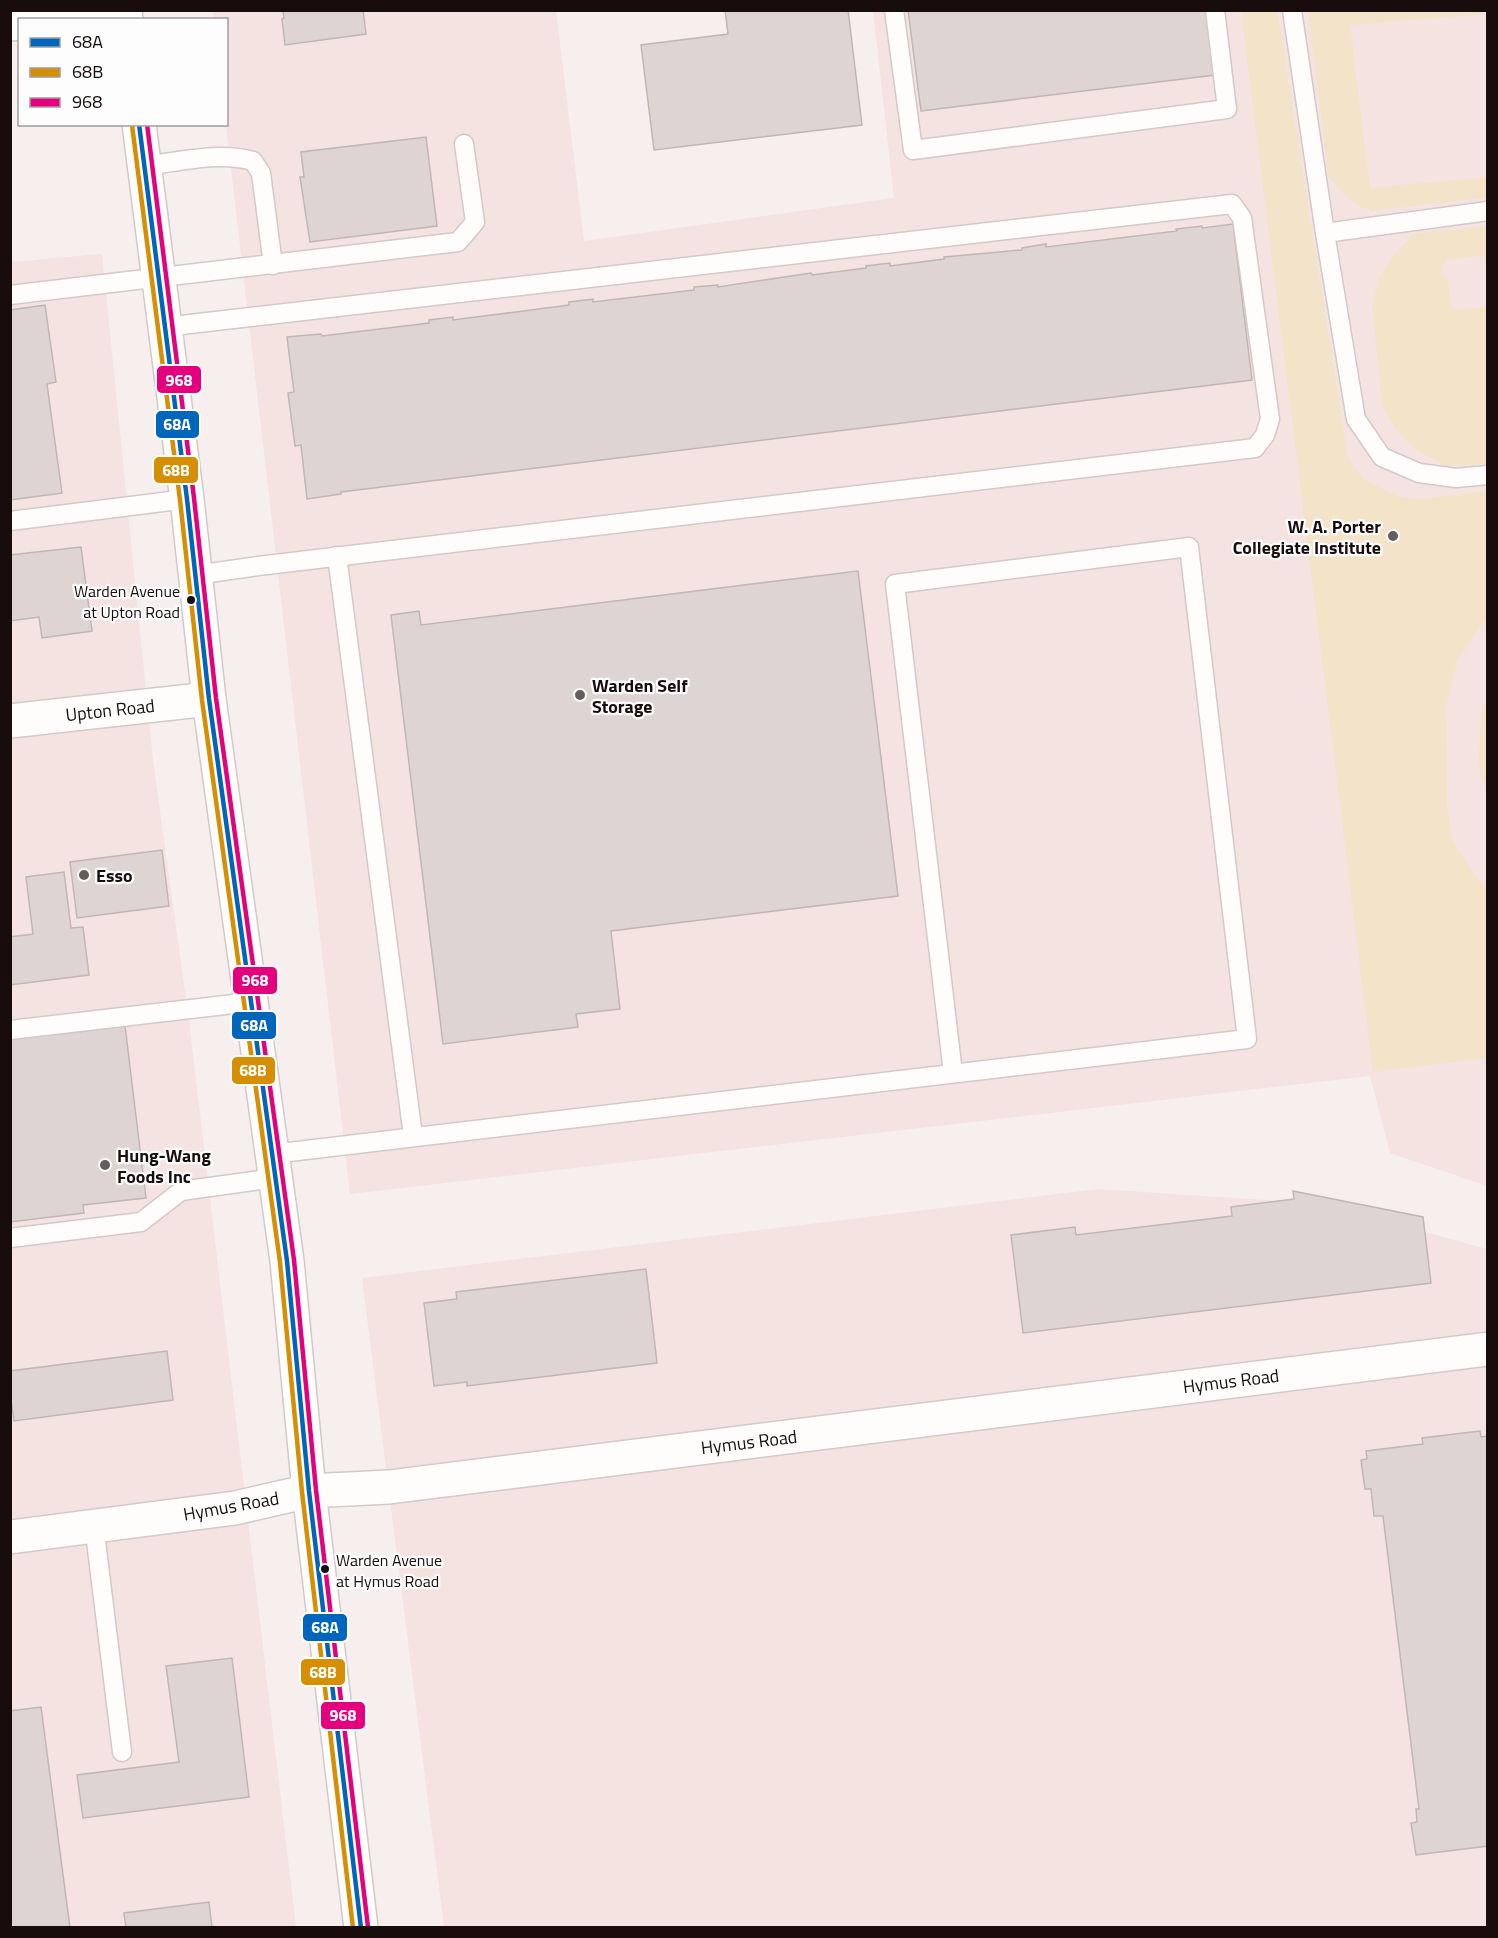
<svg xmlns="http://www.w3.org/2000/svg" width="1498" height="1938" viewBox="0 0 1498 1938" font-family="'Titillium Web',sans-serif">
<rect width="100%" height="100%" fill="#f6efee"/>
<g fill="#f4e3e1">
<path d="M213 11H556L584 241 894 198 873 11H1487V1186L1390 1153 1370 1076 350 1194 226 125V20L214 19Z"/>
<path d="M102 254 153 760 189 1021 296 1927 11 1928V262Z"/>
<path d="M1098 1189 1324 1204 1487 1249V1927H444L362 1278Z"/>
</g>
<g fill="#f3e3c8">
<path d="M1241 11H1277L1278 16 1348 458 1363 479 1400 497 1425 499 1487 491V617L1457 662 1446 706 1447 806 1452 839 1479 881 1487 889V1058L1373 1072Z"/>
<path d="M1308 11H1484L1485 14 1350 25 1370 188 1487 177V197L1373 211C1352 206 1342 193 1329 177Z"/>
<path d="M1487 226V269L1485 255 1446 260V264L1441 265 1442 275H1447L1452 310 1487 307V464L1460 466 1444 465 1418 451 1397 431 1382 404 1372 304 1380 276 1396 253 1413 234Z"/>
<path d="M1487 699V790L1478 766 1482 715Z"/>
</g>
<g fill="#ded5d2" stroke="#c0b7b4" stroke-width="1.5">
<path d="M283 10H363L366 34 285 45 282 19 284 18Z"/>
<path d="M725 10H848L862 125 654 150 641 45 728 34Z"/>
<path d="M908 10H1207L1215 75 921 111Z"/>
<path d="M426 137 437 226 310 242 300 177H304L301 152Z"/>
<path d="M1233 224 1252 380 341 492V494L307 499 301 445 295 446 288 393 294 392 287 337 321 334 322 336 429 323V320L453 317V320L569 305V302L593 299V302L694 290V287L718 285V287L811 273 812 275 866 268V266L890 263V266L944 259V257L1022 250V248L1046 244V247L1177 231 1176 229 1202 226V228Z"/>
<path d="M45 305 56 382 47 384 62 493 10 500V310Z"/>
<path d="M81 547 92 631 42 638 39 617 10 621V555Z"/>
<path d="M858 571 898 896 611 931 620 1009 576 1014 578 1027 443 1044 391 615 419 611 421 625Z"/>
<path d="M162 850 169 906 77 918 70 862Z"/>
<path d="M64 872 71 928 83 927 89 975 10 985V937L33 934 26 877Z"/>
<path d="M61 1026 62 1034 125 1026 146 1198 83 1205 84 1213 10 1222V1032Z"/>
<path d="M1293 1191 1423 1217 1431 1283 1023 1333 1011 1235 1075 1227 1076 1235 1232 1216 1231 1207 1294 1199Z"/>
<path d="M646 1269 657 1363 467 1386V1382L434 1386 424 1303 457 1299 456 1292Z"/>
<path d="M167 1351 173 1400 14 1421 10 1392V1371Z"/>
<path d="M1480 1431 1481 1437 1488 1436V1846L1416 1855 1411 1823 1417 1822 1416 1809H1419L1383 1516H1374L1371 1489H1365L1361 1460 1367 1459 1366 1451 1423 1444 1422 1438Z"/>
<path d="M232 1658 249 1797 83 1818 77 1775 179 1762 166 1666Z"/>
<path d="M41 1707 70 1928H10V1711Z"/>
<path d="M209 1902 212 1928H126L124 1913Z"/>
</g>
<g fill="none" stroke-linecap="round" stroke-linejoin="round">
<g stroke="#d3c9c8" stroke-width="21">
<g id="service">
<path d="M894 10 913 150 1227 109 1215 10"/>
<path d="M1292 10 1325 233 1488 211"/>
<path d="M144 166C178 162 219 151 253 161L261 173 273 265"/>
<path d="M1325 233 1356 419 1382 457 1419 473 1456 478 1488 475"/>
<path d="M10 295 458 242 475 222 464 144"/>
<path d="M164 327 1232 204 1242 218 1270 419 1265 435 1255 448 258 566 195 575"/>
<path d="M10 521 187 499"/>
<path d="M337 556 413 1136"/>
<path d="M10 1030 251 1002"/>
<path d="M272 1154 1247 1039 1189 547 895 584 953 1073"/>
<path d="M10 1238 141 1222 181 1191 275 1178"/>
<path d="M94 1525 122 1752"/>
</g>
</g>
<g stroke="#d3c9c8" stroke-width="36">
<g id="minor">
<path d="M46 20 117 10"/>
<path d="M10 24 20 23"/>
<path d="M10 721 209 699"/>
<path d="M10 1537 235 1508 309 1491 389 1487 1488 1349"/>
</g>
</g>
<g stroke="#d3c9c8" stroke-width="36">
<g id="secondary">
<path d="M125 10 126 20"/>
<path d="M139 124 187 499 209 699 287 1261 309 1491 361 1928"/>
</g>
</g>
<use href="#service" stroke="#fefdfc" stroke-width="18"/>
<use href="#minor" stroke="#fefdfc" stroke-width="33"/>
<use href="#secondary" stroke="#fefdfc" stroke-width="33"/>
<g stroke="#fdfdfd" stroke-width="9">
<path id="bus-1" d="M139 124 187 499 209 699 287 1261 309 1491 361 1928"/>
</g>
<g stroke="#fdfdfd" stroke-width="9">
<path id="bus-2" d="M132 125 180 500 202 700 280 1262 302 1492 353 1928"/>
</g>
<g stroke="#fdfdfd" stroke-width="9">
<path id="bus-3" d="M147 124 194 498 216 698 294 1260 316 1490 368 1927"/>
</g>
<use href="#bus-1" stroke="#0065bd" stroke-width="4.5"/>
<use href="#bus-2" stroke="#d68f02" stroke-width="4.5"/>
<use href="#bus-3" stroke="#e5007d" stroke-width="4.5"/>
</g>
<g fill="#665c5b" stroke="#fdfdfd" stroke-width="2">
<circle cx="1393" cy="536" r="6"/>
<circle cx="580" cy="695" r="6"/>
<circle cx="84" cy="875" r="6"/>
<circle cx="105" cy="1165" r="6"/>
</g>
<g fill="#180d0c" stroke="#fdfdfd" stroke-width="2">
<circle cx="191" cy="600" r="5"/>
<circle cx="325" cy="1569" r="5"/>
</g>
<g text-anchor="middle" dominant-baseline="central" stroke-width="4.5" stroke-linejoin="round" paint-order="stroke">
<g font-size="16" fill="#180d0c" stroke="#fdfdfd" text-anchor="end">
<text x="180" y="591">Warden Avenue<tspan x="180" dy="21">at Upton Road</tspan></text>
<text x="336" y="1560" text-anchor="start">Warden Avenue<tspan x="336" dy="21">at Hymus Road</tspan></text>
</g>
<g font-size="18" font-weight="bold" fill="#180d0c" stroke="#fdfdfd" text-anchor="start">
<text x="1381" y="526" text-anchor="end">W. A. Porter<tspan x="1381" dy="21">Collegiate Institute</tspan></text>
<text x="592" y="685">Warden Self<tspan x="592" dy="21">Storage</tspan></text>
<text x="96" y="875">Esso</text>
<text x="117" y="1155">Hung-Wang<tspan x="117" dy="21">Foods Inc</tspan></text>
</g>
<g font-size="18" fill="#180d0c" stroke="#fdfdfd">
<text transform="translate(110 710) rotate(-6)">Upton Road</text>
<text transform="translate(1231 1381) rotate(-7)">Hymus Road</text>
<text transform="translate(749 1442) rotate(-7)">Hymus Road</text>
<text transform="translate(231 1506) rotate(-10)">Hymus Road</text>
</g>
</g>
<g stroke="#fdfdfd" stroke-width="2">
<rect x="156" y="365" width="46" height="29" rx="6" fill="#e5007d"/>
<rect x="155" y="410" width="45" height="29" rx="6" fill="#0065bd"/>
<rect x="153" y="456" width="46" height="28" rx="6" fill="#d68f02"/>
<rect x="232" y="966" width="46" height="29" rx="6" fill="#e5007d"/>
<rect x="231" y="1011" width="46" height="29" rx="6" fill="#0065bd"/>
<rect x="231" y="1056" width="45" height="29" rx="6" fill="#d68f02"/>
<rect x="302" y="1613" width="46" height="29" rx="6" fill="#0065bd"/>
<rect x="300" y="1658" width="46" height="28" rx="6" fill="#d68f02"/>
<rect x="320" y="1701" width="46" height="29" rx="6" fill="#e5007d"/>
</g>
<g font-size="16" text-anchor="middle" font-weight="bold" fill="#fff">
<text x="179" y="386">968</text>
<text x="177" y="430">68A</text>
<text x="176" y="476">68B</text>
<text x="255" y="986">968</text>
<text x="254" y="1031">68A</text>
<text x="253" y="1076">68B</text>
<text x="325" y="1633">68A</text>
<text x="323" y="1678">68B</text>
<text x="343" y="1721">968</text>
</g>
<rect width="1498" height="1938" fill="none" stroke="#180d0c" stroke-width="24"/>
<rect x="18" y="18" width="210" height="108" fill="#fdfdfd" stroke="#a19d9d" stroke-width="1.5"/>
<rect x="30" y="38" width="30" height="9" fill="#0065bd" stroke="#a19d9d" stroke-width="1.5"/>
<text x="72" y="48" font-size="18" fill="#180d0c">68A</text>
<rect x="30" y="68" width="30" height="9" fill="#d68f02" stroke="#a19d9d" stroke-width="1.5"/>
<text x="72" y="78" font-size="18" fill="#180d0c">68B</text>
<rect x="30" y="98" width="30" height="9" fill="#e5007d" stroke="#a19d9d" stroke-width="1.5"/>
<text x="72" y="108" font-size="18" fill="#180d0c">968</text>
</svg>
